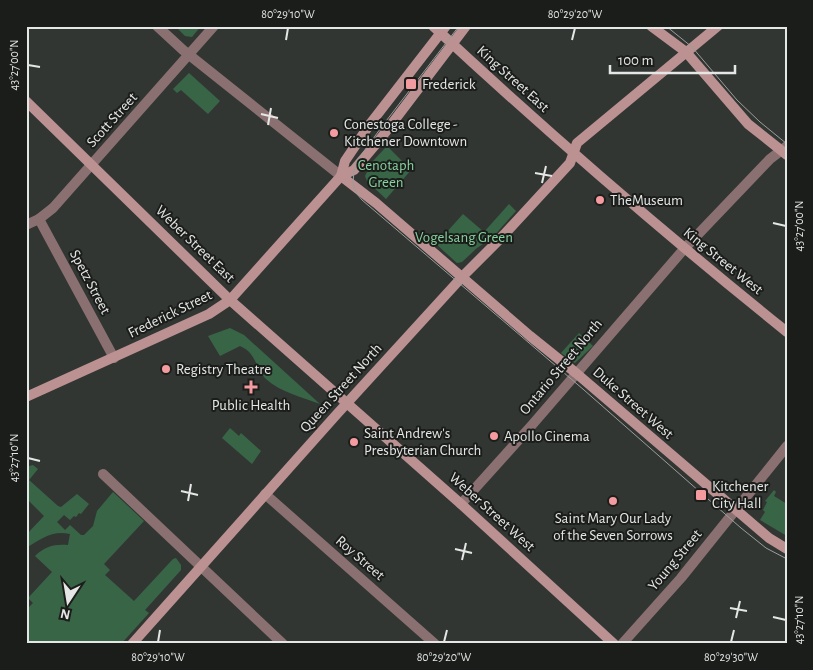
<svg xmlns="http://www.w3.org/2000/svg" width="813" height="670" viewBox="0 0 813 670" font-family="'Alegreya Sans',sans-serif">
<rect width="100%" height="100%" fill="#323633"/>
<g fill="#396547">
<path d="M175 26H201L192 37 185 36Z"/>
<path d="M189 73 220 101 208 114 181 90 177 93 173 89Z"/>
<path d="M387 146 411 170 386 199 367 181 365 176 372 162Z"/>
<path d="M509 204 516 211 492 238 477 248 462 262 457 263 436 244 463 214 484 232Z"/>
<path d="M230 328 244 335 320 404C302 397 280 392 266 379 254 368 258 354 240 346L220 356 208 336Z"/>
<path d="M579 333 593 346 575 363 561 353Z"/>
<path d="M230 428 239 436 241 433 261 451 252 464 222 438Z"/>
<path d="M33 465 38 469 29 480 58 506 61 507 77 494 89 504 81 514 79 513 76 517 74 516 70 520 64 515 57 522 65 530 70 525 81 535H84L93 526 97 511 113 492 144 521 104 564 110 570 105 575 134 601 173 559 176 558 181 565V570L145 610 149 613 121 644H26V610L33 603 28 598 52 572 35 556C45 546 55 544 68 545L70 534C52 530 41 539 26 548V535L44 516 26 498V467Z"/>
<path d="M774 490 776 492 774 496 787 504V536L760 520 765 512 763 510 767 502 765 501Z"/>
</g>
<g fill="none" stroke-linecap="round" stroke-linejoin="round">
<g stroke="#8b7071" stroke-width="10">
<path d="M157 26 183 50 341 176"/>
<path d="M39 219 114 358"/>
<path d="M26 225 39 219 53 208 214 26"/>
<path d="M103 474 283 644"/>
<path d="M265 494 435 644"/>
<path d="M461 504 532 425 684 249 770 159 787 146"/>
<path d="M622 644 681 578 787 446"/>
</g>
<g stroke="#bc9192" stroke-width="10">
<path d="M433 26C547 132 665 234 787 332"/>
<path d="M651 26 686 52 748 124 787 155"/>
<path d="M26 101 230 300 461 504 614 644"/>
<path d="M341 176 376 203 530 336 576 373 769 538 787 549"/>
<path d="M341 176 345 161 370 124 446 26"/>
<path d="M26 397 209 314 230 300 341 176 354 170 381 138 466 26"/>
<path d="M132 644 337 414 463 276 500 239 570 163 577 143 718 26"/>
</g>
<g stroke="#9a9d9b" stroke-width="1">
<path d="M459 26 383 125 357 161 354 170 353 184 357 194 362 200 584 390 741 528 766 548 787 559"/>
<path d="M666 26 692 47 737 100 760 122 787 144"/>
</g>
</g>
<path fill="none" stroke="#e4e7e5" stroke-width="2" d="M286 40 288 28M572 40 575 28M28 65 40 67M261 114 278 118M268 125 271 108M535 173 552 176M542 183 546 166M773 223 786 226M28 458 40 461M181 491 198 495M188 501 191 484M455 549 472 553M462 560 466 543M730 608 747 611M773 617 786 620M736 618 740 601M158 642 160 630M444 642 447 630M731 642 734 630"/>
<g fill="#f49b9f" stroke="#1b1d1b" stroke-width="2">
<rect x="405" y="78" width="12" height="12" rx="2.5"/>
<circle cx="334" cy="133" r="5"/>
<circle cx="600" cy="200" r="5"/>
<circle cx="166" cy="369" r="5"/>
<path d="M248.5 379.5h5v5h5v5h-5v5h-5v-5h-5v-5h5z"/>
<circle cx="494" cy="436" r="5"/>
<circle cx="354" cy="442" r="5"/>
<rect x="695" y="489" width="12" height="12" rx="2.5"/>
<circle cx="613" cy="501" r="5"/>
</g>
<g text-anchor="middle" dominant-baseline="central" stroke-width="4" stroke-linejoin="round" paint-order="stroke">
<g font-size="15" fill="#e4e7e5" stroke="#1b1d1b">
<text transform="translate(513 79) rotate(42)">King Street East</text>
<text transform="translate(112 120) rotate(-48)">Scott Street</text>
<text transform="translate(195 244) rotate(44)">Weber Street East</text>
<text transform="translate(723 261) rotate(39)">King Street West</text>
<text transform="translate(90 282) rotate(62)">Spetz Street</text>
<text transform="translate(170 314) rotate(-26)">Frederick Street</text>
<text transform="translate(561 367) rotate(-50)">Ontario Street North</text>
<text transform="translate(341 388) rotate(-48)">Queen Street North</text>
<text transform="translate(633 403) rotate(41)">Duke Street West</text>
<text transform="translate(492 512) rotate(42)">Weber Street West</text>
<text transform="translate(360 558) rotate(41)">Roy Street</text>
<text transform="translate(675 560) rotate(-50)">Young Street</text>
</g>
<g font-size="15" fill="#e4e7e5" stroke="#1b1d1b" text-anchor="start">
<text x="422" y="84">Frederick</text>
<text x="344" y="124">Conestoga College -<tspan x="344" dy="17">Kitchener Downtown</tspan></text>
<text x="610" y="200">TheMuseum</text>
<text x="176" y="369">Registry Theatre</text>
<text x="251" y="405" text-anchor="middle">Public Health</text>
<text x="364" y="433">Saint Andrew's<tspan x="364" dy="17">Presbyterian Church</tspan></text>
<text x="504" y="436">Apollo Cinema</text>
<text x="712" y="486">Kitchener<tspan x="712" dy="17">City Hall</tspan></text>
<text x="613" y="518" text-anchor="middle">Saint Mary Our Lady<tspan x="613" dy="17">of the Seven Sorrows</tspan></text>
</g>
<g font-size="15" fill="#87d29e" stroke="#1b1d1b">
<text x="386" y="165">Cenotaph<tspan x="386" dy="17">Green</tspan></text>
<text x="464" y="237">Vogelsang Green</text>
</g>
</g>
<rect width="813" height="670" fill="none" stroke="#1b1d1b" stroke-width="55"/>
<g transform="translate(68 602) rotate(192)" stroke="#1b1d1b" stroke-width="4" paint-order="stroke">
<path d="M0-4L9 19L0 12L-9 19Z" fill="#e4e7e5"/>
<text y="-8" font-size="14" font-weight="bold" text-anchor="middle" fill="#e4e7e5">N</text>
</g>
<path d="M610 65v8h125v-8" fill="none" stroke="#e4e7e5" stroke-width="2.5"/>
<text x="618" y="65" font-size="15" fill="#e4e7e5" stroke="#1b1d1b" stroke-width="4" paint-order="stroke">100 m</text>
<rect x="28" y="28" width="758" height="614" fill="none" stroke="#e4e7e5" stroke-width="2"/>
<g font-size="12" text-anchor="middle" fill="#e4e7e5">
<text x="288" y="18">80°29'10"W</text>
<text x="575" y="18">80°29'20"W</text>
<text transform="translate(14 65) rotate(-90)" y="4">43°27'00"N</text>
<text transform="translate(799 226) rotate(-90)" y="4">43°27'00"N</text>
<text transform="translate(14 458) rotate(-90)" y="4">43°27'10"N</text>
<text transform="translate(799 620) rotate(-90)" y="4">43°27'10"N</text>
<text x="158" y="661">80°29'10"W</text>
<text x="444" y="661">80°29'20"W</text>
<text x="731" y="661">80°29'30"W</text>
</g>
</svg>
